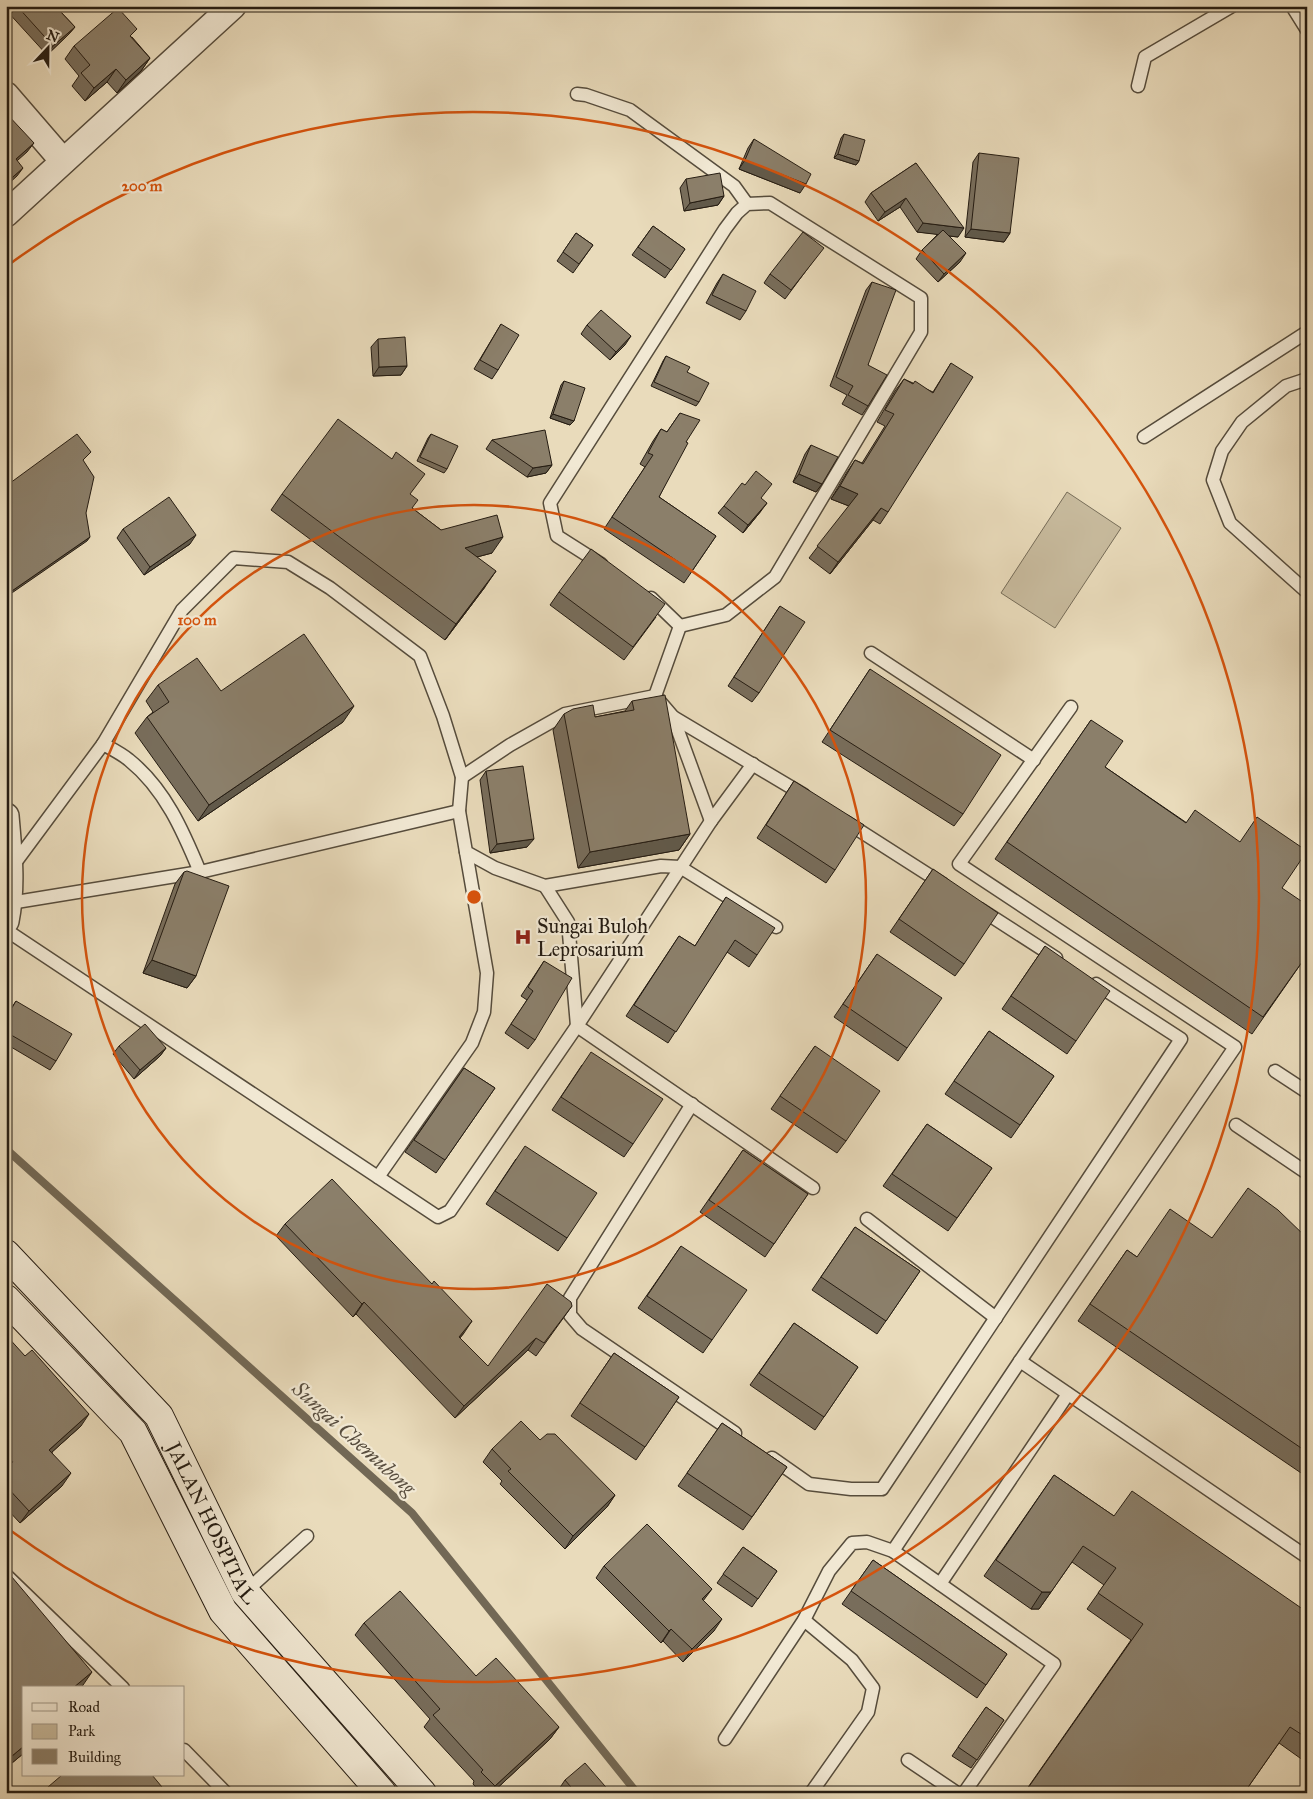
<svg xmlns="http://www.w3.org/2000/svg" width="1313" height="1799" viewBox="0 0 1313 1799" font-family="'IM FELL Great Primer',serif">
<rect width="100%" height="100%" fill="#e9dbbb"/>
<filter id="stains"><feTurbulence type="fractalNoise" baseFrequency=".004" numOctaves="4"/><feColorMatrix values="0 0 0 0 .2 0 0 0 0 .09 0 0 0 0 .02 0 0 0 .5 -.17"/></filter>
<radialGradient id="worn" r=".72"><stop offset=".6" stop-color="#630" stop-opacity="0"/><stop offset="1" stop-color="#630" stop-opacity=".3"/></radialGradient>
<path fill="#c8bb9e" stroke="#766c58" d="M1067 492 1121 528 1055 628 1001 593Z"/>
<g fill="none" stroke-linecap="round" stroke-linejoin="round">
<path stroke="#726855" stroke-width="8" d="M6 1149 412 1513 637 1793"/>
<g stroke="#564c3c" stroke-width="15">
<g id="service">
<path d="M1292 6 1307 30"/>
<path d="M1138 86 1145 57 1232 6"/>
<path d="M577 94 586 95 630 110 734 186 747 204"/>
<path d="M1307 379 1286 386 1242 422 1222 451 1213 480 1230 523 1307 592"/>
<path d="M1144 437 1307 332"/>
<path d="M601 564 557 536 550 503 725 229 737 213 747 204 770 203 921 298V332L775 577 726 615 680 626"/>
<path d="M651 598 680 626 655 696"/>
<path d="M871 653 1034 760"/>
<path d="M655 696 673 717 804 795"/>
<path d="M673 717 711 821"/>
<path d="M103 744C112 749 122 754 129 760 165 789 183 831 200 872"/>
<path d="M462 777 510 745 565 714 655 696"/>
<path d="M846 822 943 884"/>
<path d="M12 867 103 744 182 610 234 558 288 562 330 588 420 656 443 716 462 777 459 811 466 852 495 868 545 886 661 866 680 867 776 927"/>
<path d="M545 886 568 922 577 1026 813 1188"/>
<path d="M10 903 200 872 459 811"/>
<path d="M980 909 1056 958"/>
<path d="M6 930 438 1217 450 1211 577 1026 711 821 753 764"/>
<path d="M1275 1071 1307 1092"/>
<path d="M692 1104 570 1298V1315L582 1329 735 1433"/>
<path d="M1236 1125 1307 1173"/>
<path d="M378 1177 472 1043 484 1012 487 973 466 852"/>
<path d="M867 1219 996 1318"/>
<path d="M1020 1361 1307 1557"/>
<path d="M772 1458 809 1484 851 1489H882L1181 1039 1096 984"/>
<path d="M893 1551 1020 1361 1235 1047 959 864 1071 707"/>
<path d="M6 1575 123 1688"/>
<path d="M940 1584 1068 1394"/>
<path d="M245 1592 307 1536"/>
<path d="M804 1620 852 1660 873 1688 868 1712 811 1793"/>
<path d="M725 1739 804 1620 829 1571 852 1543 867 1542 893 1551 1054 1664 964 1793"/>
<path d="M184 1750 226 1793"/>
<path d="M908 1760 957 1793"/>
</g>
</g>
<g stroke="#564c3c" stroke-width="28">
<g id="minor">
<path d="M6 95 63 161"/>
<path d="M6 214 233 6"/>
<path d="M6 816C9 851 13 886 6 921"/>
</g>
</g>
<g stroke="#251c12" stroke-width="30">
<g id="secondary">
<path id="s1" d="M6 1254 159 1416 245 1592 422 1793"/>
<path d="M6 1299 133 1432 223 1611 382 1793"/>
</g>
</g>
<use href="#service" stroke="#f1e8d3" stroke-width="12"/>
<use href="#minor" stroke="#f1e8d3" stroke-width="25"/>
<use href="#secondary" stroke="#f1e8d3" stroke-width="28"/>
</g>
<g fill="#786d5b" stroke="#251c12">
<path d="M6 6H65L60 11 75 27 68 35 47 55 6 10Z"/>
<path d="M132 37 150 58 141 71 117 93 107 82 85 101 72 86 79 76 65 59 74 46Z"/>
<path d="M844 134 859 161 856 165 834 158 841 138Z"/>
<path d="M754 139 800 193 739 169 748 148Z"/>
<path d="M979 153 1010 233 1004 242 965 237 973 162Z"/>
<path d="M916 163 958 237 949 236 960 262 938 282 916 259 922 250 938 234 917 232 900 207 878 221 865 202 871 193Z"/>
<path d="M686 179 724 196 718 205 684 211 680 188Z"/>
<path d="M653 226 685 249 665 278 632 255Z"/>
<path d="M576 233 593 245 573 273 557 261Z"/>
<path d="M817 256 785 299 764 283 770 274Z"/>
<path d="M723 274 746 311 740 320 706 303 717 283Z"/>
<path d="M872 282 868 365V406L862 415 842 404 847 395 830 386 866 290Z"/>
<path d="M501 324 498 370 492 379 474 369Z"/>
<path d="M587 325 625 345 610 360 581 334Z"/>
<path d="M378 339 407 366 401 375 373 376 371 347Z"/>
<path d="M666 356 687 372 699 402 696 406 651 386 663 361Z"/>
<path d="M951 363 888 512 880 524 873 520 830 574 809 558 849 506 831 499 847 472 855 460 862 463 885 426 877 422 895 391 904 379 933 392Z"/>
<path d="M564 381 574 421 570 425 550 418 561 385Z"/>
<path d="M680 413 686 442 659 497 716 536 684 583 604 529 645 467 640 464 653 441 661 429 667 432Z"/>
<path d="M431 434 447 469 444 473 417 461 428 438Z"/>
<path d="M492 440 552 465 546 473 527 477 486 449Z"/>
<path d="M811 445 822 484 816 492 793 482 805 454Z"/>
<path d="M282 494H410L412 508 441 530 492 553 477 557 485 587 445 640 271 510Z"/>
<path d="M761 499V511L743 533 718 513 724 506Z"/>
<path d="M123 529 190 544 144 575 117 538Z"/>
<path d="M559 592 656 617 624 660 550 605Z"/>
<path d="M780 606 759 693 752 702 728 686Z"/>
<path d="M870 669 963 814 954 826 822 742Z"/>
<path d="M158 685 343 722 198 821 135 733 147 717 153 712 146 701Z"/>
<path d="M632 701 690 834 679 850 578 868 553 730 564 714 595 717 625 711Z"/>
<path d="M1091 720 1105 767 1282 888 1307 955 1252 1034 995 859Z"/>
<path d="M486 771 527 847 490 853 480 780Z"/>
<path d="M794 781 835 870 826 883 757 838Z"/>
<path d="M933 869 964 964 955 976 890 932Z"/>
<path d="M184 872 196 976 187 988 143 973 175 884Z"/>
<path d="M726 897 757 955 749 967 727 952 668 1043 626 1016 679 936 695 946Z"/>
<path d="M1045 946 1076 1041 1067 1054 1002 1009Z"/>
<path d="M877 954 907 1048 898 1061 834 1017Z"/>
<path d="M544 961 535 1040 528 1049 505 1033 527 1000 521 996Z"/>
<path d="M16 1001 56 1061 50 1070 6 1044V1016Z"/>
<path d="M989 1031 1054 1076 1011 1138 945 1094Z"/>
<path d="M119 1046 166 1048 160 1056 134 1079 113 1054Z"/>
<path d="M815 1046 846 1141 837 1153 771 1109Z"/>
<path d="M582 1065 633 1144 624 1157 552 1110Z"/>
<path d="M464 1068 495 1088 436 1173 405 1152Z"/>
<path d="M927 1124 992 1168 948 1231 883 1186Z"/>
<path d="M743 1150 808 1194 765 1257 700 1212Z"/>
<path d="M516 1159 567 1238 558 1251 486 1204Z"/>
<path d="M285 1224 464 1333 460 1338 488 1366 572 1306 536 1356 528 1350 455 1418 356 1314 353 1317 276 1236Z"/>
<path d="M855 1227 920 1271 877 1334 812 1290Z"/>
<path d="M1212 1238H1307V1477L1078 1321 1127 1250 1137 1257Z"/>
<path d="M681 1246 712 1340 703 1353 638 1308Z"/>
<path d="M794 1323 858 1367 815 1430 750 1385Z"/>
<path d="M6 1335 81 1426 52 1452 62 1486 20 1523 6 1508Z"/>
<path d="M614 1353 679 1397 636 1460 571 1416Z"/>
<path d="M722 1423 787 1467 743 1530 678 1486Z"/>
<path d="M540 1440 615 1495 607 1507 565 1549 500 1484 502 1481 483 1462 492 1449Z"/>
<path d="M1054 1475 1114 1516 1307 1612V1763L1279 1743 1244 1793H1024L1131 1640 1087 1609 1104 1585 1072 1562 1039 1609H1031L984 1576Z"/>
<path d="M743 1547 777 1571 752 1607 717 1583Z"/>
<path d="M873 1560 1007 1654 977 1698 842 1604Z"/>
<path d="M604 1566 704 1601 714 1631 683 1662 663 1641 661 1643 596 1578Z"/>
<path d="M6 1570 24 1688V1753L6 1768Z"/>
<path d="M364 1623 476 1676 559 1727 550 1739 492 1793H481L473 1784 474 1781 424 1727 430 1719 355 1635Z"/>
<path d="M986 1707 1004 1720 971 1768 952 1756Z"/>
<path d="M565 1780 611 1793H562L559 1789Z"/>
</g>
<g fill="#61594a" stroke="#251c12">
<path d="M62 6H65L52 18 58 9Z"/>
<path d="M75 27 68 35 47 55 53 46Z"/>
<path d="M150 58 141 71 117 93 126 80Z"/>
<path d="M116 69 107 82 85 101 94 88Z"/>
<path d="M34 143 27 152 9 168 16 159Z"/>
<path d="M838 154 859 161 856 165 834 158Z"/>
<path d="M745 160 806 184 800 193 739 169Z"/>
<path d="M23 168 17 176 6 186V183Z"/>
<path d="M724 196 718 205 684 211 690 203Z"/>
<path d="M906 198 900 207 878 221 885 212Z"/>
<path d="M923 223 964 228 958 237 917 232Z"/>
<path d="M971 229 1010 233 1004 242 965 237Z"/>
<path d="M966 253 960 262 938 282 944 274Z"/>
<path d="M631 336 625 345 610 360 616 352Z"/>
<path d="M407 366 401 375 373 376 379 367Z"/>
<path d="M553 414 574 421 570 425 550 418Z"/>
<path d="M552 465 546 473 527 477 533 468Z"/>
<path d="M799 474 822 484 816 492 793 482Z"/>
<path d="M840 486 858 494 849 506 831 499Z"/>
<path d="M767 503 761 511 743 533 748 525Z"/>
<path d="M881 508 873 520 830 574 838 562Z"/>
<path d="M196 535 190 544 144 575 150 567Z"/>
<path d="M90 537 87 541 6 597V595Z"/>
<path d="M503 537 492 553 454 563 465 548Z"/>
<path d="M496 571 485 587 445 640 456 624Z"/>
<path d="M354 706 343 722 198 821 209 805Z"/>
<path d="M690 834 679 850 578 868 590 852Z"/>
<path d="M534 839 527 847 490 853 497 844Z"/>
<path d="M152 960 196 976 187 988 143 973Z"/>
<path d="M166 1048 160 1056 134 1079 140 1070Z"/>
<path d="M364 1302 356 1314 353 1317 362 1304Z"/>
<path d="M472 1321 464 1333 450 1349 459 1337Z"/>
<path d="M536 1338 528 1350 455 1418 464 1406Z"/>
<path d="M89 1414 81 1426 41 1462 49 1450Z"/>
<path d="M71 1473 62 1486 20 1523 29 1511Z"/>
<path d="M615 1495 607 1507 565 1549 573 1536Z"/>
<path d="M712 1589 703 1601 702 1599Z"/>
<path d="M1042 1592H1051L1039 1609H1031Z"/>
<path d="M722 1619 714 1631 683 1662 692 1649Z"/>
<path d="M671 1629 663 1641 661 1643 669 1631Z"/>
<path d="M92 1672 81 1688H73Z"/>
<path d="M559 1727 550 1739 492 1793H490L495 1786Z"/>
<path d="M24 1746V1753L6 1768V1761Z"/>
</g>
<g fill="#8b7f6a" stroke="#251c12">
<path d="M17 6H62L58 9 75 27 53 46Z"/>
<path d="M118 8 137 29 130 36 150 58 126 80 116 69 94 88 81 73 90 65 74 46Z"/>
<path d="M6 113 34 143 16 159 23 168 6 183Z"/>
<path d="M844 134 865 140 859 161 838 154Z"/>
<path d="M754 139 811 174 806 184 745 160Z"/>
<path d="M979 153 1019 158 1010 233 971 229Z"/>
<path d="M916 163 964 228 923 223 906 198 885 212 871 193Z"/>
<path d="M720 173 724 196 690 203 686 179Z"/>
<path d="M653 226 685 249 671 270 638 247Z"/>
<path d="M943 230 966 253 944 274 922 250Z"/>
<path d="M803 232 824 248 791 290 770 274Z"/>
<path d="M576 233 593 245 579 264 563 252Z"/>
<path d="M723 274 756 291 746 311 712 295Z"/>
<path d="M872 282 896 290 868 365 887 375 868 406 848 395 853 386 836 377Z"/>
<path d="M601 310 631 336 616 352 587 325Z"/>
<path d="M501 324 519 335 498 370 480 360Z"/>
<path d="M405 337 407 366 379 367 378 339Z"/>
<path d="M666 356 690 367 687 372 709 383 699 402 654 382Z"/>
<path d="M951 363 973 377 888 512 881 508 838 562 817 546 858 494 840 486 855 460 863 464 894 414 885 410 904 379 913 384 915 381 933 393Z"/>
<path d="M564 381 585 388 574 421 553 414Z"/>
<path d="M680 413 700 420 686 442 688 443 659 497 716 536 692 571 612 517 653 455 648 453 661 429 667 432Z"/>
<path d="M338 419 392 459 396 452 425 474 410 494 418 500 412 508 441 530 497 515 503 537 465 548 496 571 456 624 282 494Z"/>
<path d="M545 430 552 465 533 468 492 440Z"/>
<path d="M77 434 91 452 83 460 94 477 86 513 90 537 6 595V486Z"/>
<path d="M431 434 458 446 447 469 420 457Z"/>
<path d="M811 445 838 457 822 484 799 474Z"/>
<path d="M756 471 772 484 761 498 767 503 748 525 724 506 742 483 745 485Z"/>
<path d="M169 497 196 535 150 567 123 529Z"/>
<path d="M591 549 665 604 633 647 559 592Z"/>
<path d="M780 606 805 622 759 693 734 677Z"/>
<path d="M304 634 354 706 209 805 147 717 169 702 158 685 197 658 221 691Z"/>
<path d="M870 669 1001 755 963 814 830 730Z"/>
<path d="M665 695 690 834 590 852 564 714 573 709 593 705 595 717 634 710 632 701Z"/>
<path d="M1091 720 1123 741 1105 767 1186 823 1195 810 1240 842 1257 817 1307 851 1282 888 1307 905V955L1263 1017 1007 842Z"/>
<path d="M523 766 534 839 497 844 486 771Z"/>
<path d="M794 781 864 825 835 870 766 825Z"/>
<path d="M933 869 998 913 964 964 899 919Z"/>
<path d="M187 871 229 886 196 976 152 960 184 872Z"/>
<path d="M726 897 775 928 757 955 735 940 676 1032 634 1005 679 936 695 946Z"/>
<path d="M1045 946 1110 991 1076 1041 1011 996Z"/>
<path d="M877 954 942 998 907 1048 843 1004Z"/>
<path d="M544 961 572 978 535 1040 511 1024 533 991 528 987Z"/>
<path d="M16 1001 72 1034 56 1061 6 1032V1018Z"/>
<path d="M145 1024 166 1048 140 1070 119 1046Z"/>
<path d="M989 1031 1054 1076 1020 1125 954 1081Z"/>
<path d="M815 1046 880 1091 846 1141 780 1096Z"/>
<path d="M591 1052 663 1099 633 1144 561 1097Z"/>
<path d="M464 1068 495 1088 445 1160 414 1140Z"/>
<path d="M927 1124 992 1168 957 1218 892 1174Z"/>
<path d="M525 1146 597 1193 567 1238 495 1191Z"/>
<path d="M743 1150 808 1194 774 1244 709 1200Z"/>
<path d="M332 1179 432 1284 434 1281 472 1321 459 1337 488 1366 547 1284 571 1302 572 1306 544 1343 536 1338 464 1406 364 1302 362 1304 285 1224Z"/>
<path d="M1248 1188 1278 1210 1307 1238V1452L1090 1304 1127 1250 1137 1257 1170 1209 1212 1238Z"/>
<path d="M855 1227 920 1271 886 1321 821 1277Z"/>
<path d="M681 1246 747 1290 712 1340 647 1296Z"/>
<path d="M794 1323 858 1367 824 1417 759 1373Z"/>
<path d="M6 1335 25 1356 32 1350 89 1414 49 1450 71 1473 29 1511 6 1486V1468L13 1462 6 1454Z"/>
<path d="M614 1353 679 1397 645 1447 580 1403Z"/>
<path d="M521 1421 540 1440 547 1434H555L615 1495 573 1536 508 1471 511 1469 492 1449Z"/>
<path d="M722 1423 787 1467 752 1517 687 1473Z"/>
<path d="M1054 1475 1114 1516 1132 1491 1307 1612V1738L1290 1727 1244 1793H1035L1028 1788 1143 1624 1098 1593 1116 1568 1083 1546 1051 1592H1042L996 1560Z"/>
<path d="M647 1524 712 1589 702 1599 722 1619 692 1649 671 1629 669 1631 604 1566Z"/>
<path d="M743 1547 777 1571 758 1599 723 1574Z"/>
<path d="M873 1560 1007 1654 986 1685 851 1591Z"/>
<path d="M6 1570 92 1672 73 1688H24V1746L6 1761V1677L11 1674 6 1668Z"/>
<path d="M400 1591 476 1676 496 1658 559 1727 495 1786 481 1772 483 1770 433 1715 440 1709 364 1623Z"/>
<path d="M986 1707 1004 1720 977 1760 958 1747Z"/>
<path d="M585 1763 611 1793H576L565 1780Z"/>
<path d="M62 1775H152L167 1793H41Z"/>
</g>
<g fill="none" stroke="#d4530d" stroke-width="2.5">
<circle cx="474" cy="897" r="392"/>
<path d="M7 266A785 785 0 1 1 7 1528"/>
</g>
<defs>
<g id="hospital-bare" transform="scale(1.35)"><path d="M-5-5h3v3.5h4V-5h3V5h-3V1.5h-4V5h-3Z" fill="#8f2418" stroke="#f1e8d3" stroke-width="2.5" paint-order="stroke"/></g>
</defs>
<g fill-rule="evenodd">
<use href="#hospital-bare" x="523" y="937"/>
</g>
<g text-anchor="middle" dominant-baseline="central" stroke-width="4.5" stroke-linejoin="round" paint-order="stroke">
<g font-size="20" fill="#251c12" stroke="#f1e8d3" text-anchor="start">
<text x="537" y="926">Sungai Buloh<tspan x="537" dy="23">Leprosarium</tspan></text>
</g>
<g font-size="20" fill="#251c12" stroke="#f1e8d3">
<text stroke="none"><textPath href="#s1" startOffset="342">JALAN HOSPITAL</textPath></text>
</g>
<g font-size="21" font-style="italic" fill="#594e3f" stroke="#f1e8d3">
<text transform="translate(354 1438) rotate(42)">Sungai Chemubong</text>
</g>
</g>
<circle cx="474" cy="897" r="8" fill="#d4530d" stroke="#f1e8d3" stroke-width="2.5"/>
<g font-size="15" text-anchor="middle" font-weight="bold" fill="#d4530d" stroke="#f1e8d3" stroke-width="4.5" stroke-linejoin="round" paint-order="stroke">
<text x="142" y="191">200 m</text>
<text x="197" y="625">100 m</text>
</g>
<rect width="1313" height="1799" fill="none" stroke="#e9dbbb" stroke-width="25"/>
<rect x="8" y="8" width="1298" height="1784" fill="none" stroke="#251c12" stroke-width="2.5"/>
<rect x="12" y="12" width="1288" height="1774" fill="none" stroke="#251c12"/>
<rect x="22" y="1686" width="162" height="90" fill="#f1e8d3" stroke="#9f9686"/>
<rect x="32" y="1703" width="25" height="8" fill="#f1e8d3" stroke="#9f9686"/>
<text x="68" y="1712" font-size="15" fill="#251c12">Road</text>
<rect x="32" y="1724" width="25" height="15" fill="#c8bb9e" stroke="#9f9686"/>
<text x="68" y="1736" font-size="15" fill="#251c12">Park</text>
<rect x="32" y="1749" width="25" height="15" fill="#8b7f6a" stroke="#9f9686"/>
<text x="68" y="1762" font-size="15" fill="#251c12">Building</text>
<g transform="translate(48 48) rotate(22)" stroke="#f1e8d3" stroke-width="4" paint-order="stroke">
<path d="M0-4L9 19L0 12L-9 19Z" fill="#251c12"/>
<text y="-8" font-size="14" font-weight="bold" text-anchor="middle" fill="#251c12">N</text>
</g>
<rect width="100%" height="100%" filter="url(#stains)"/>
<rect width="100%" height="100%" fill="url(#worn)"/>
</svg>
